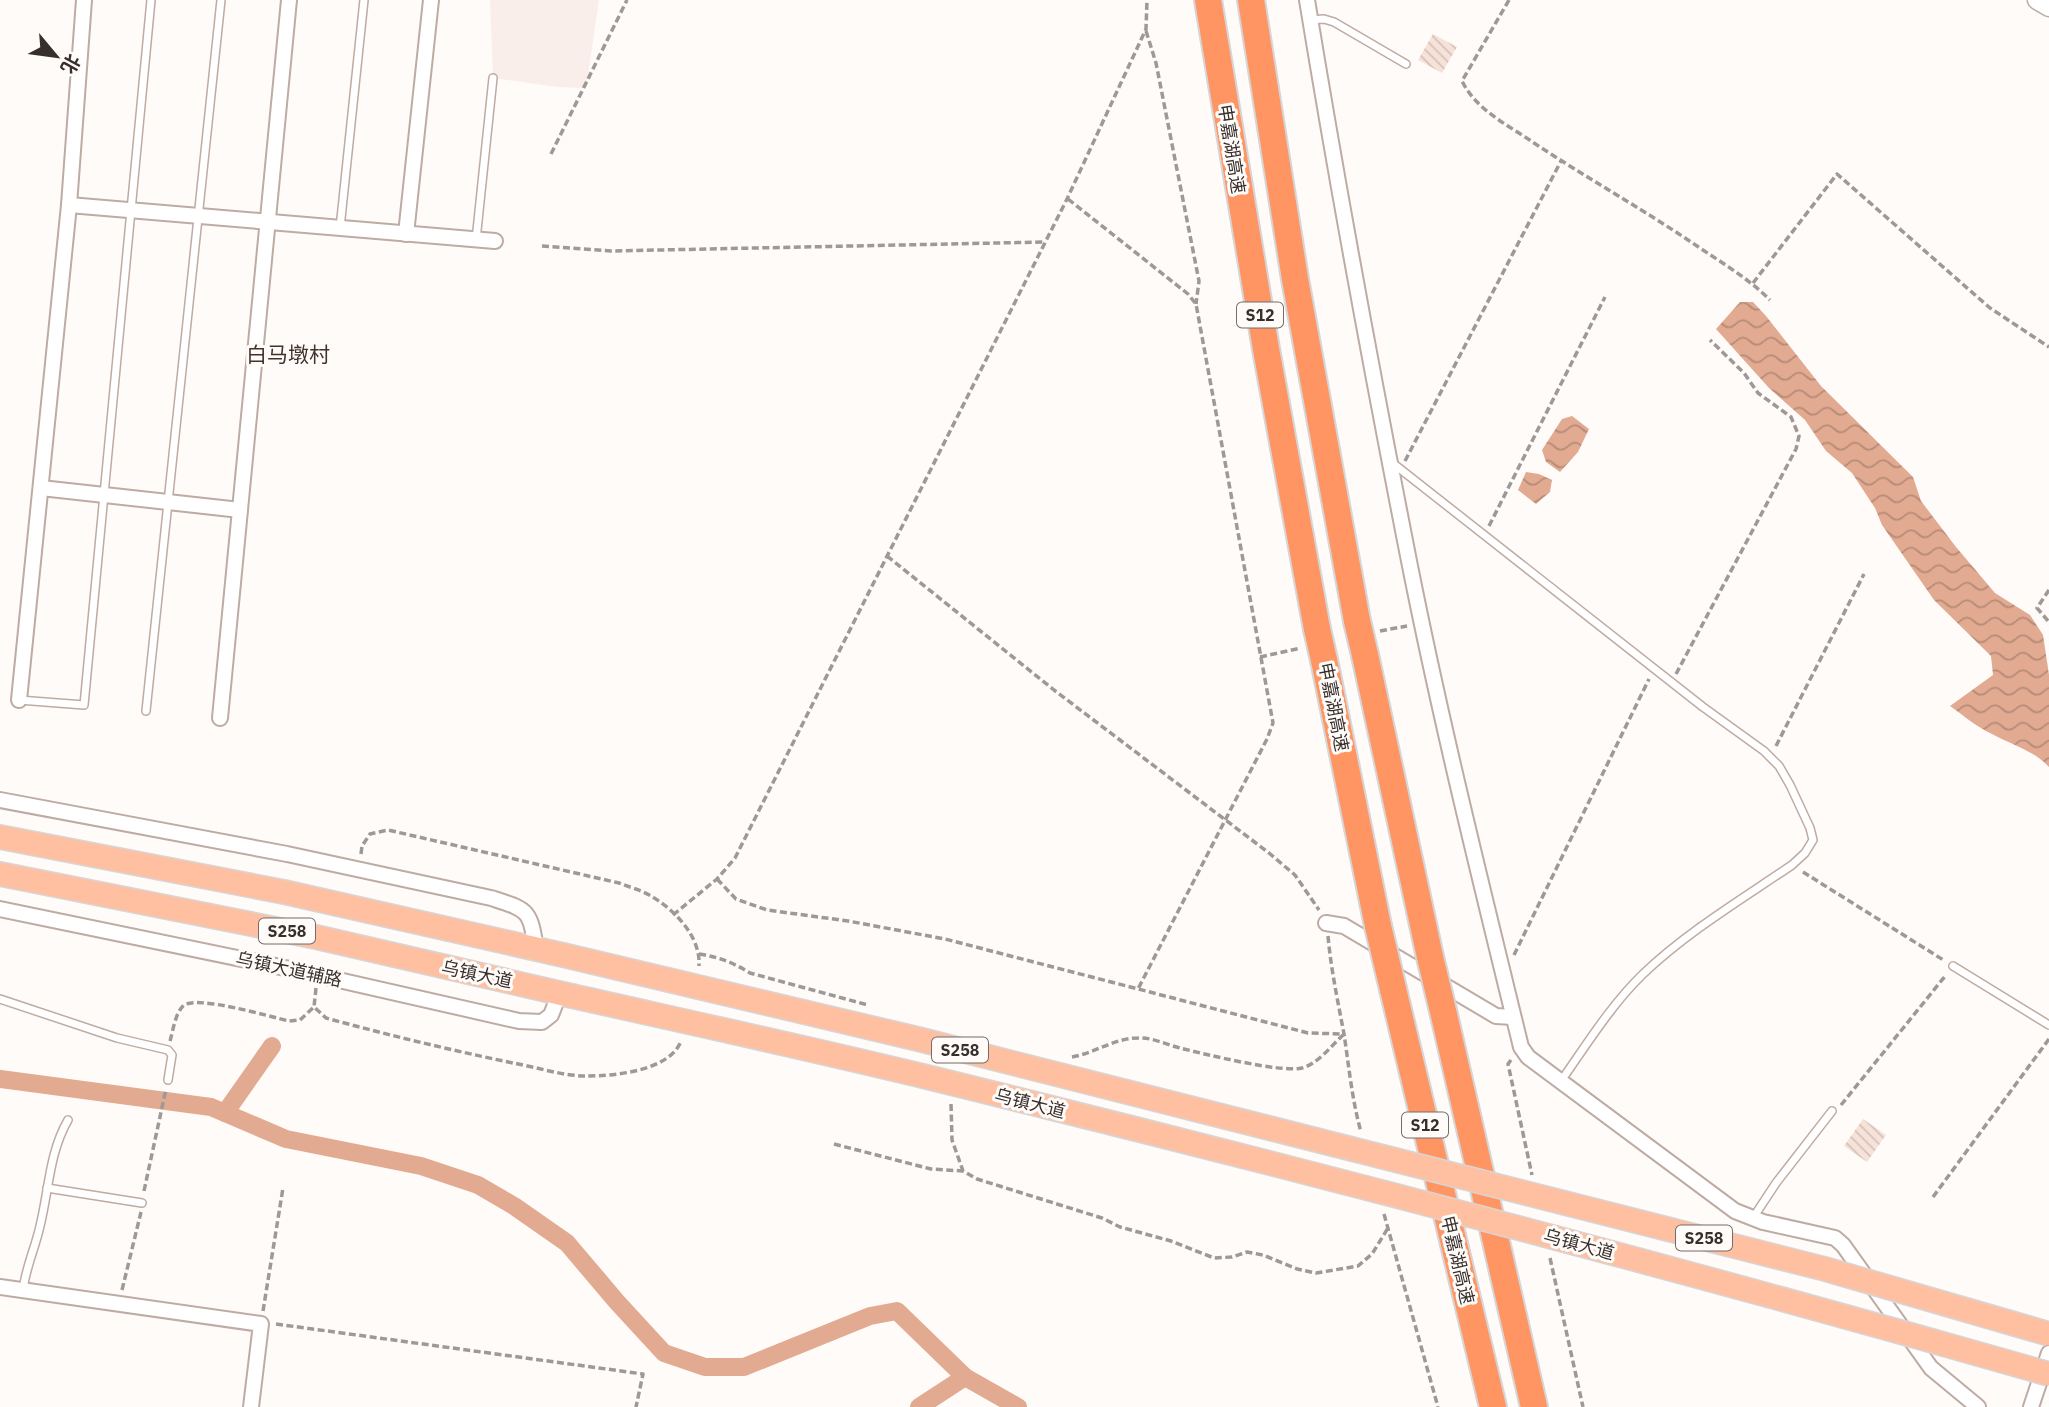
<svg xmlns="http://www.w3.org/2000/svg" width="2049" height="1407" viewBox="0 0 2049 1407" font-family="'IBM Plex Sans','Noto Sans SC',sans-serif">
<defs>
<pattern id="water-waves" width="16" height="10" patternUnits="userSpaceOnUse" patternTransform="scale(1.75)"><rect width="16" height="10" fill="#e1aa91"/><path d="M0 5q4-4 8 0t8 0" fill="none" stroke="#b78b77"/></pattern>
<pattern id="building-back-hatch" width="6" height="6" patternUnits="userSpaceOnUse" patternTransform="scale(1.75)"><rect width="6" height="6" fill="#f6e2d9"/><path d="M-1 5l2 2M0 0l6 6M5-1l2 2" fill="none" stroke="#d4c2ba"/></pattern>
</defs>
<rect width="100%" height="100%" fill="#fffbf9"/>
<path fill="#f9eee9" d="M490 0H599L586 88 557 87 493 78Z"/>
<g fill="url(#water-waves)">
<path d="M1740 302H1753L1766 316 1821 386 1913 477 1921 501 1956 547 1995 593 2030 615 2043 635 2049 675V767C2033 750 2012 745 1992 734 1977 727 1964 716 1950 706L1993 675 1991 656 1934 600 1882 525 1875 508 1852 473 1826 451 1805 420 1769 388 1716 329Z"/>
<path d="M1572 416 1589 429 1578 452 1560 472 1546 462 1542 450 1562 419Z"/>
<path d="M1526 472 1539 474 1552 480 1550 492 1536 504 1518 490Z"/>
</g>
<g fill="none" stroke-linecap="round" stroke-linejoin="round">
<g stroke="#e1aa91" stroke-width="18">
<path d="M0 1079 211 1107 286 1139 421 1166 478 1185 514 1206 567 1243 617 1302 664 1353 705 1367H744L870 1316 897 1311 965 1377 1018 1407"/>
<path d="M225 1113 272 1046"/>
<path d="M919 1407 965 1377"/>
</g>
</g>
<g fill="url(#building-back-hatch)">
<path d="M1433 34 1457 47 1442 73 1418 60Z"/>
<path d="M1863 1119 1886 1135 1867 1162 1844 1146Z"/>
</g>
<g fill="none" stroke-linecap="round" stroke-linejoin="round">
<g stroke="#beaba3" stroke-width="10">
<g id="service">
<path d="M1310 20 1324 19 1334 22 1406 64"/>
<path d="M340 228 364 0"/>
<path d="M476 240 493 78"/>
<path d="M1390 461 1703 707 1764 751 1779 766 1790 785 1810 828 1813 840 1805 853 1792 865C1742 899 1687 932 1643 974 1611 1005 1587 1044 1561 1081"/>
<path d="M19 700 84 705 151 0"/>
<path d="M146 711 221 0"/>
<path d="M1953 966 2049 1025"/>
<path d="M0 999 117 1038 168 1050 172 1055 168 1080"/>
<path d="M47 1188 142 1203"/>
<path d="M1753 1218 1776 1183 1832 1111"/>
<path d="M23 1290C26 1266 35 1249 40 1226 49 1190 49 1153 68 1120"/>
</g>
</g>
<g stroke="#beaba3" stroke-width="18">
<g id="minor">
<path d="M1307 0C1338 189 1373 378 1410 566 1442 727 1482 887 1521 1047L1528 1057 1735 1211 1763 1222 1835 1238 1843 1245 1931 1368 1978 1407"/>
<path d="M69 205 495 241"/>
<path d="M406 234 431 0"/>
<path d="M41 488 240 510"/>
<path d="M19 700 69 205 84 0"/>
<path d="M220 718 289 0"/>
<path d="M0 800 287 854 491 898C528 910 530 909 536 949"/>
<path d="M0 909 290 969 519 1021 542 1022 551 1015 560 992"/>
<path d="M1326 923 1344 926 1496 1016 1513 1017"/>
<path d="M0 1287 261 1324 251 1407"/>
<path d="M2031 1407 2049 1353"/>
</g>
</g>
<g stroke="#beaba3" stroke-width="21">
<path id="tertiary" d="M2037 0 2049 7"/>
</g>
<g stroke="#d7d5d5" stroke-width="26">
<g id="primary">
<path d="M0 837 284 892 563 955"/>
<path d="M0 874 316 937 572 996"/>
</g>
</g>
<g stroke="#d7d5d5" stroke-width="30">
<g id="motorway">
<path d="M1208 0 1266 349 1317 629"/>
<path d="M1251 0 1295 279 1357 621"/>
<path d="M1365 655 1430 957"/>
<path d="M1324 660 1378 926"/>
<path d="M1393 989 1493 1407"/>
<path d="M1444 1015 1534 1407"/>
</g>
</g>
<g stroke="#9e9896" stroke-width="3.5" stroke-dasharray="7 3.5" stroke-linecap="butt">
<path d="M1509 0 1462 81C1476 110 1508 125 1534 143 1587 178 1644 210 1697 246 1722 263 1748 278 1770 300"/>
<path d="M1146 31 1156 63 1199 281 1196 304"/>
<path d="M551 154 627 0"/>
<path d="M1068 199 1188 294 1196 304 1273 723 1267 739 1138 989"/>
<path d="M542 246 611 251 1045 242"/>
<path d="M1753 283 1837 174 1990 308 2049 347"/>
<path d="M1405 461 1561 161"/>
<path d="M1489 526 1605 297"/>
<path d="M887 556 1054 690 1269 853 1295 875 1319 910"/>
<path d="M2049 590 2037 608 2049 622"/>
<path d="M1380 631 1407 626"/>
<path d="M1260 657 1301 648"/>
<path d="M1676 674 1796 449 1799 436 1791 417 1758 393 1744 373 1710 340"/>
<path d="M1776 746 1864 574"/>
<path d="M361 854 362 846 370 834 388 830 619 883C629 887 641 890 651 896 675 910 701 937 699 966"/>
<path d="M1803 872 1945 961"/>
<path d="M717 879 736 899 767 910 848 921 945 939 1308 1033 1342 1034"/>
<path d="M673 915 717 879 735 858 1067 199 1146 29 1147 0"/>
<path d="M1328 936C1331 970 1338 1002 1344 1034 1349 1067 1352 1100 1361 1132"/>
<path d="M699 954C719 957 734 963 750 973L868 1005"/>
<path d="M1514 955 1649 679"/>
<path d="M316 988 314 1007 326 1018C388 1035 450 1050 513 1063 536 1067 563 1076 586 1076 614 1076 670 1071 681 1041"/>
<path d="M170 1041C173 1031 175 1014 183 1006 194 994 271 1017 289 1021L300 1020 314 1007"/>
<path d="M1072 1057C1095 1053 1114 1038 1138 1038 1152 1037 1167 1045 1180 1048 1204 1054 1281 1073 1302 1068 1318 1064 1332 1045 1344 1034"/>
<path d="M1511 1060 1508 1064 1532 1175"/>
<path d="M951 1104 952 1140 963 1171 977 1179 1102 1218 1120 1227 1171 1241 1214 1258 1232 1257 1247 1252 1263 1255 1297 1269 1316 1273 1358 1266 1372 1254 1388 1228"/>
<path d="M1841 1105 1946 975"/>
<path d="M834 1144 931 1169 963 1171"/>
<path d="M144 1191 166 1089"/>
<path d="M1933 1197 2049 1039"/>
<path d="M1384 1214 1438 1407"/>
<path d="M1550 1258 1583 1407"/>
<path d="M122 1290 141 1212"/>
<path d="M263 1311 283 1188"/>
<path d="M276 1324 643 1374 636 1407"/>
</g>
<use href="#service" stroke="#fff" stroke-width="7"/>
<use href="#minor" stroke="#fff" stroke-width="14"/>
<use href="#tertiary" stroke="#fff" stroke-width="18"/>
<use href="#primary" stroke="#ffbfa1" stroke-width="23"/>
<use href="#motorway" stroke="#ff9562" stroke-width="26"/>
<g stroke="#d7d5d5" stroke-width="26" stroke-linecap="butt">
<g id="primary-bridge">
<path d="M563 955 918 1039 1825 1269 2049 1334"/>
<path d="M572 996C692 1023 812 1049 931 1078 1305 1170 1678 1268 2049 1374"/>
</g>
</g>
<g stroke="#d7d5d5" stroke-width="30" stroke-linecap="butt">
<g id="motorway-bridge">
<path d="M1357 621 1365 655"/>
<path d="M1317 629 1324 660"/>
<path d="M1378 926 1393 989"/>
<path d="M1430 957 1444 1015"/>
</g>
</g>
<use href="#primary-bridge" stroke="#ffbfa1" stroke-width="23"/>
<use href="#motorway-bridge" stroke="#ff9562" stroke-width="26"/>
</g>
<g text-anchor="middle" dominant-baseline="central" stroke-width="6" stroke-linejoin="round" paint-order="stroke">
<g fill="#fffbf9" stroke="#736c6a" stroke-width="2">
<rect x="1237" y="302.5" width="46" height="25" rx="5"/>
<rect x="259" y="918.5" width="56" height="25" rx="5"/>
<rect x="932" y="1037.5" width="56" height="25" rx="5"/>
<rect x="1402" y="1112.5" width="46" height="25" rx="5"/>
<rect x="1676" y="1225.5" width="56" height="25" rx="5"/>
</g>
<g font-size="16" font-weight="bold" fill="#372f2c">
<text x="1260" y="315">S12</text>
<text x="287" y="931">S258</text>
<text x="960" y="1050">S258</text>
<text x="1425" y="1125">S12</text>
<text x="1704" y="1238">S258</text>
</g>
<g font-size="18" fill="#372f2c" stroke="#fffbf9">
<text transform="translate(1232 149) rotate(81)">申嘉湖高速</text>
<text transform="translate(1334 707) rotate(79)">申嘉湖高速</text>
<text transform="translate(289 969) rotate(12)">乌镇大道辅路</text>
<text transform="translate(477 974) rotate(12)">乌镇大道</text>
<text transform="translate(1030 1103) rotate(14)">乌镇大道</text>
<text transform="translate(1579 1244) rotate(15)">乌镇大道</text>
<text transform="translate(1458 1260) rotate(77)">申嘉湖高速</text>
</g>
<g font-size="21" fill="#41322b" stroke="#fffbf9">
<text x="288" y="354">白马墩村</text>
</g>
</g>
<g transform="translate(56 56) rotate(119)" stroke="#fffbf9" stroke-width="5" paint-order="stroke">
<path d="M0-5L12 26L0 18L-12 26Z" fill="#372f2c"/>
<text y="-10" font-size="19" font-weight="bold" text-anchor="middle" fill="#372f2c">北</text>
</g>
</svg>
